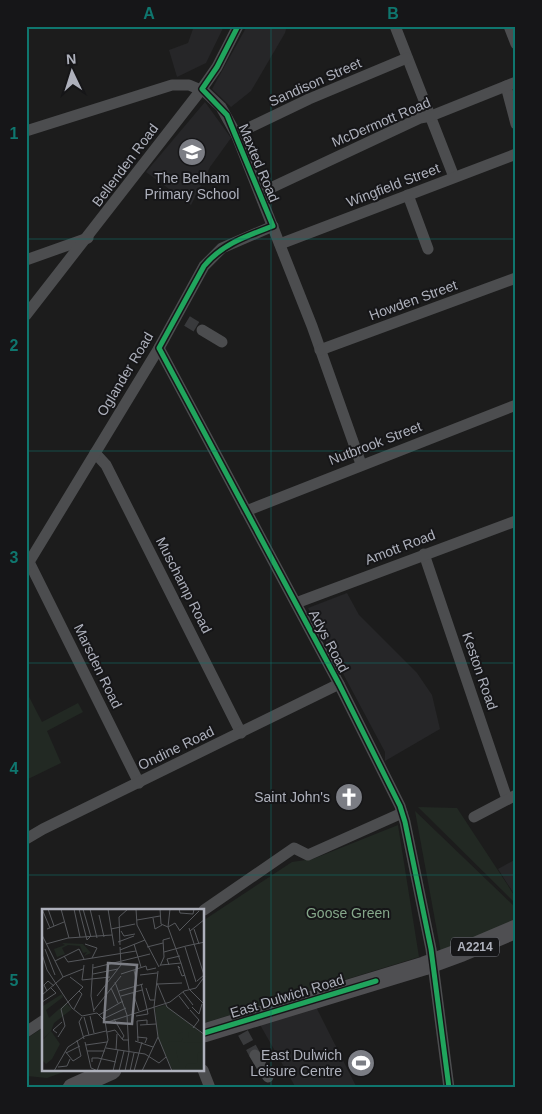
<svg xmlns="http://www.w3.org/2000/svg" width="542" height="1114" viewBox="0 0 542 1114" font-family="Arial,sans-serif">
<rect width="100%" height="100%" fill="#1c1c1c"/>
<g fill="#262628">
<path d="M194 26H224L206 63 177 77 169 50 188 43Z"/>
<path d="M247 26H287L285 33 251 91 231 107 212 89Z"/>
<path d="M205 102 231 138 210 167 191 205 146 172Z"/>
<path d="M347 593 359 615 417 673 432 695 440 729 385 761V752L308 608Z"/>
<path d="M516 859V897L498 869Z"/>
<path d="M316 1007 357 1088H296L259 1023Z"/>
</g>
<g fill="#222923">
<path d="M26 691 42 722 78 703 83 712 47 731 61 763 26 780Z"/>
<path d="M418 807 457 808 516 898V904Z"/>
<path d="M415 811 516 908V919L441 953Z"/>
<path d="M398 825 419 957 204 1023V920L292 862 313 859Z"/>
<path d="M44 1027V1070H69L47 1078 27 1076 26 1039Z"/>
</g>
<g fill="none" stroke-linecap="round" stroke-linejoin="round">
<g stroke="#393a3c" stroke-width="11" stroke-dasharray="11 5.5" stroke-linecap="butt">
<path d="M187 321 202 330"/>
<path d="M243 1033 255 1055"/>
</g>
<g stroke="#4c4d4f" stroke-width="11">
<path d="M395 26 454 177"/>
<path d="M509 26 516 44"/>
<path d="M506 86 516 124"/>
<path d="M202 89 221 107 236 134 312 326 361 464"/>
<path d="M26 131 172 85H189L201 90"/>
<path d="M236 134 309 99 407 58"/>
<path d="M260 193 420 118 431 116 516 82"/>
<path d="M408 195 428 249"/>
<path d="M280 244 516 154"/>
<path d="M26 260 88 238"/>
<path d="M26 315 201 90 217 67 238 26"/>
<path d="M202 330 222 342"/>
<path d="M159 348 339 684 400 806 405 822 431 949 449 1088"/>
<path d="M320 350 516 278"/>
<path d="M95 453 106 465 241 733"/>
<path d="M246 511 516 405"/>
<path d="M424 554 507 799"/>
<path d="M29 562 139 783"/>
<path d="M26 567 159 348 204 266 222 248 273 226"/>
<path d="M296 603 516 521"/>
<path d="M474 817 516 795"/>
<path d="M26 839 43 829 339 684"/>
<path d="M204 910 294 848 308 855 402 813"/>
<path d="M26 1032 44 1020"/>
<path d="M255 1055 268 1077"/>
<path d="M203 1070 210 1088"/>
</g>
<g stroke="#4f4f52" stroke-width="19">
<path d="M204 1033 424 966 462 952 516 929"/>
<path d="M72 1088 112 1070"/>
</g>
<g stroke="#161618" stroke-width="8">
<g id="cycleway">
<path d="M238 26 217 67 202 89 227 115 273 226C247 236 222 244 204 266L159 348 339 684 400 806 405 822 431 949 449 1088"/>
<path d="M204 1033 376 981"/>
</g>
</g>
<use href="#cycleway" stroke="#20a55d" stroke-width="5"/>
</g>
<path fill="none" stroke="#0f766e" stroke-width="1" stroke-opacity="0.55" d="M271 26V1088M26 239H516M26 451H516M26 663H516M26 875H516"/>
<defs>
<g id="school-disc" transform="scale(1.4375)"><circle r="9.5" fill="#7b7d84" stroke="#161618"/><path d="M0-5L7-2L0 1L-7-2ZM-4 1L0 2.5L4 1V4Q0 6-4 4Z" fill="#fff"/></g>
<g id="church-disc" transform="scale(1.4375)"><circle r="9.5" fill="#7b7d84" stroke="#161618"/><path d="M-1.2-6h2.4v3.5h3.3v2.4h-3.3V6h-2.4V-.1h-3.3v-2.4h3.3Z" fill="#fff"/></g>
<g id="stadium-disc" transform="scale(1.4375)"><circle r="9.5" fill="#7b7d84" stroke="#161618"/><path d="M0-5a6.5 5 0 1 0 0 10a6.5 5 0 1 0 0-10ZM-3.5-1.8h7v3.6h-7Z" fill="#fff"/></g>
</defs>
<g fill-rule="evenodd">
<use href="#school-disc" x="192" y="152"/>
<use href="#church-disc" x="349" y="797"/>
<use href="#stadium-disc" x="361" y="1063"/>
</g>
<g text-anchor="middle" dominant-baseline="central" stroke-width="4" stroke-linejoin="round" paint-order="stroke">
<rect fill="#161618" stroke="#80828b" stroke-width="1" x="451" y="937.5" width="48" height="19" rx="4"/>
<g font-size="12" font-weight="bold" fill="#aeb1bc">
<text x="475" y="947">A2214</text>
</g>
<g font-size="14" fill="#aeb1bc" stroke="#161618">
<text transform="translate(315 82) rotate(-24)">Sandison Street</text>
<text transform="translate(381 122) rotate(-23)">McDermott Road</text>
<text transform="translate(259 163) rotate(67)">Maxted Road</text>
<text transform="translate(125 165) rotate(-53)">Bellenden Road</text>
<text transform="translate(393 185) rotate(-21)">Wingfield Street</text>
<text transform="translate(413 300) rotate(-20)">Howden Street</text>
<text transform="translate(125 374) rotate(-59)">Oglander Road</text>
<text transform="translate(375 443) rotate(-21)">Nutbrook Street</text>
<text transform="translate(400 547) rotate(-21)">Amott Road</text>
<text transform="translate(184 585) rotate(63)">Muschamp Road</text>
<text transform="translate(329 641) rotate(62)">Adys Road</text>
<text transform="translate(98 666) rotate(64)">Marsden Road</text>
<text transform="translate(480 671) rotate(71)">Keston Road</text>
<text transform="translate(176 748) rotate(-26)">Ondine Road</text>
<text transform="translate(287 996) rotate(-17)">East Dulwich Road</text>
</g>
<g font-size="14" fill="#aeb1bc" stroke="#161618" text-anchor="end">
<text x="192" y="178" text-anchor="middle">The Belham<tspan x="192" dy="16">Primary School</tspan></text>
<text x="330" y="797">Saint John's</text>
<text x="342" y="1055">East Dulwich<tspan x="342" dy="16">Leisure Centre</tspan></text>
</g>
<g font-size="14" fill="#85a78a" stroke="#161618">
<text x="348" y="913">Goose Green</text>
</g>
</g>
<g transform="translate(42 909)">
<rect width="162" height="162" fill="#1c1c1c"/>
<path d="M20 85 21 88 4 101 7 109 24 94 30 100 12 114 9 122 18 135 10 150 4 155 0 151V132L9 122 2 129 1 97ZM123 96 162 126V161L131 162 116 129 113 99Z" fill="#222923"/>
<path d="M20 34 41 35 49 44 42 47 45 43 41 44 38 37 26 36 20 39 23 45 15 48 12 40 23 36ZM141 123H146L147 128 141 134 162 133V142L156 144 155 154 145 155 143 159 137 153 134 141H128L125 147 122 139 127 132 139 133 141 129 136 125Z" fill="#222923"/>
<path fill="none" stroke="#56585c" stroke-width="1" d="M0 0 8 19M6 0 12 17M19 0 27 29M32 0 38 28M37 0 45 31 48 28M41 0 49 28M48 0 55 29M66 0 72 37M94 0 95 16 117 58M118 0 119 15 126 18 139 54 119 56M137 0 138 4 151 5 152 0M57 6 62 28M111 9 113 20 120 16M95 11 118 7M126 18 128 0M126 18 133 14 138 22M147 19 162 66 155 72M5 20 22 13M69 20 93 15M152 20 157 35M138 21 157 2M79 22 82 27 93 25M148 22 163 10M0 26 21 68M76 33 92 27M4 35 26 29 70 26M43 35 55 39 50 49M92 35 99 58M78 36 77 8 86 0M144 37 163 33M105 38 121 34M143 38 154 73M3 40 13 66M78 41 103 31M122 43 144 37M0 45 5 61 30 99 40 107 55 104 63 112 66 131 55 162M22 47 26 53 94 42M13 52 37 40 42 50M139 54 147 80 163 96M51 55 49 87 52 103M127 56 125 50 138 47M118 57 122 48 121 31 128 29M51 59 108 45M138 59 136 57 140 67 143 66M92 61 95 77M116 62 112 98 116 128 130 162M51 65 76 60M79 65 104 57 105 61 114 59M98 66 115 64M28 68 41 78M40 71 68 68M40 71 42 56M73 73 85 106 87 143 83 162M115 74 125 98 163 126M99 75 105 100M116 75 140 74M69 79 76 94M104 79 108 91H113M5 82 2 76 6 72 12 77M77 82 101 75M141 83 151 96M91 84 97 102M0 86 21 68 41 60M55 87 79 56 78 38M79 87 100 81M137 87 147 100M0 93 14 84 9 79M150 98 157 105 160 95M32 100 40 85 37 82M52 101 79 67M148 101 157 111 151 119M57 106 81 92M48 107 52 124M94 107 106 105 105 100M40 108 37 113 42 130M42 108 47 126M61 110 84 99M72 110 82 127 80 130M63 114 128 93 142 82 154 79 163 67M98 116 114 115M65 123 73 121 81 131H87M15 124 11 121 20 113M16 128 23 117 19 100 41 78M95 128 105 129 103 134M93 132 111 138M96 132 95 112 105 111V115M43 133 49 159 56 162M44 136 65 133M64 139 103 145 117 154 124 148M74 141 75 125M23 142 31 152 39 147 35 131M45 142H63M24 144 38 137M50 153V149H56L74 153M16 158 25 157 28 150M12 162 26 138 43 127 64 122M71 162 76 141M77 162 82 142M88 162 92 144M92 162 100 133M100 162 116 128"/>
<path fill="#7b7d84" fill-opacity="0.15" stroke="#7b7d84" stroke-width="2.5" d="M66 54 95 56 90 115 62 113Z"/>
<rect width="162" height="162" fill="none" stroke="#aeb1bc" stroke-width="2.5"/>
</g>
<rect width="542" height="1114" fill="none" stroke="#161618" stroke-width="55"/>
<g transform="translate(72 72) rotate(356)" stroke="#161618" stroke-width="4" paint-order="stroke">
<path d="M0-4L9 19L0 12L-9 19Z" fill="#aeb1bc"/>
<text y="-8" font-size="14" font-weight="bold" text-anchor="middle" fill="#aeb1bc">N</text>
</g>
<rect x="28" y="28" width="486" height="1058" fill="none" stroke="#0f766e" stroke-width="2"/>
<g font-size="16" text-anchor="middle" font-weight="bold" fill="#0f766e">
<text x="149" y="19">A</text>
<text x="393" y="19">B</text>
<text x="14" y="139">1</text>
<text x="14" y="351">2</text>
<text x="14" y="563">3</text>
<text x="14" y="774">4</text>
<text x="14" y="986">5</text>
</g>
</svg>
